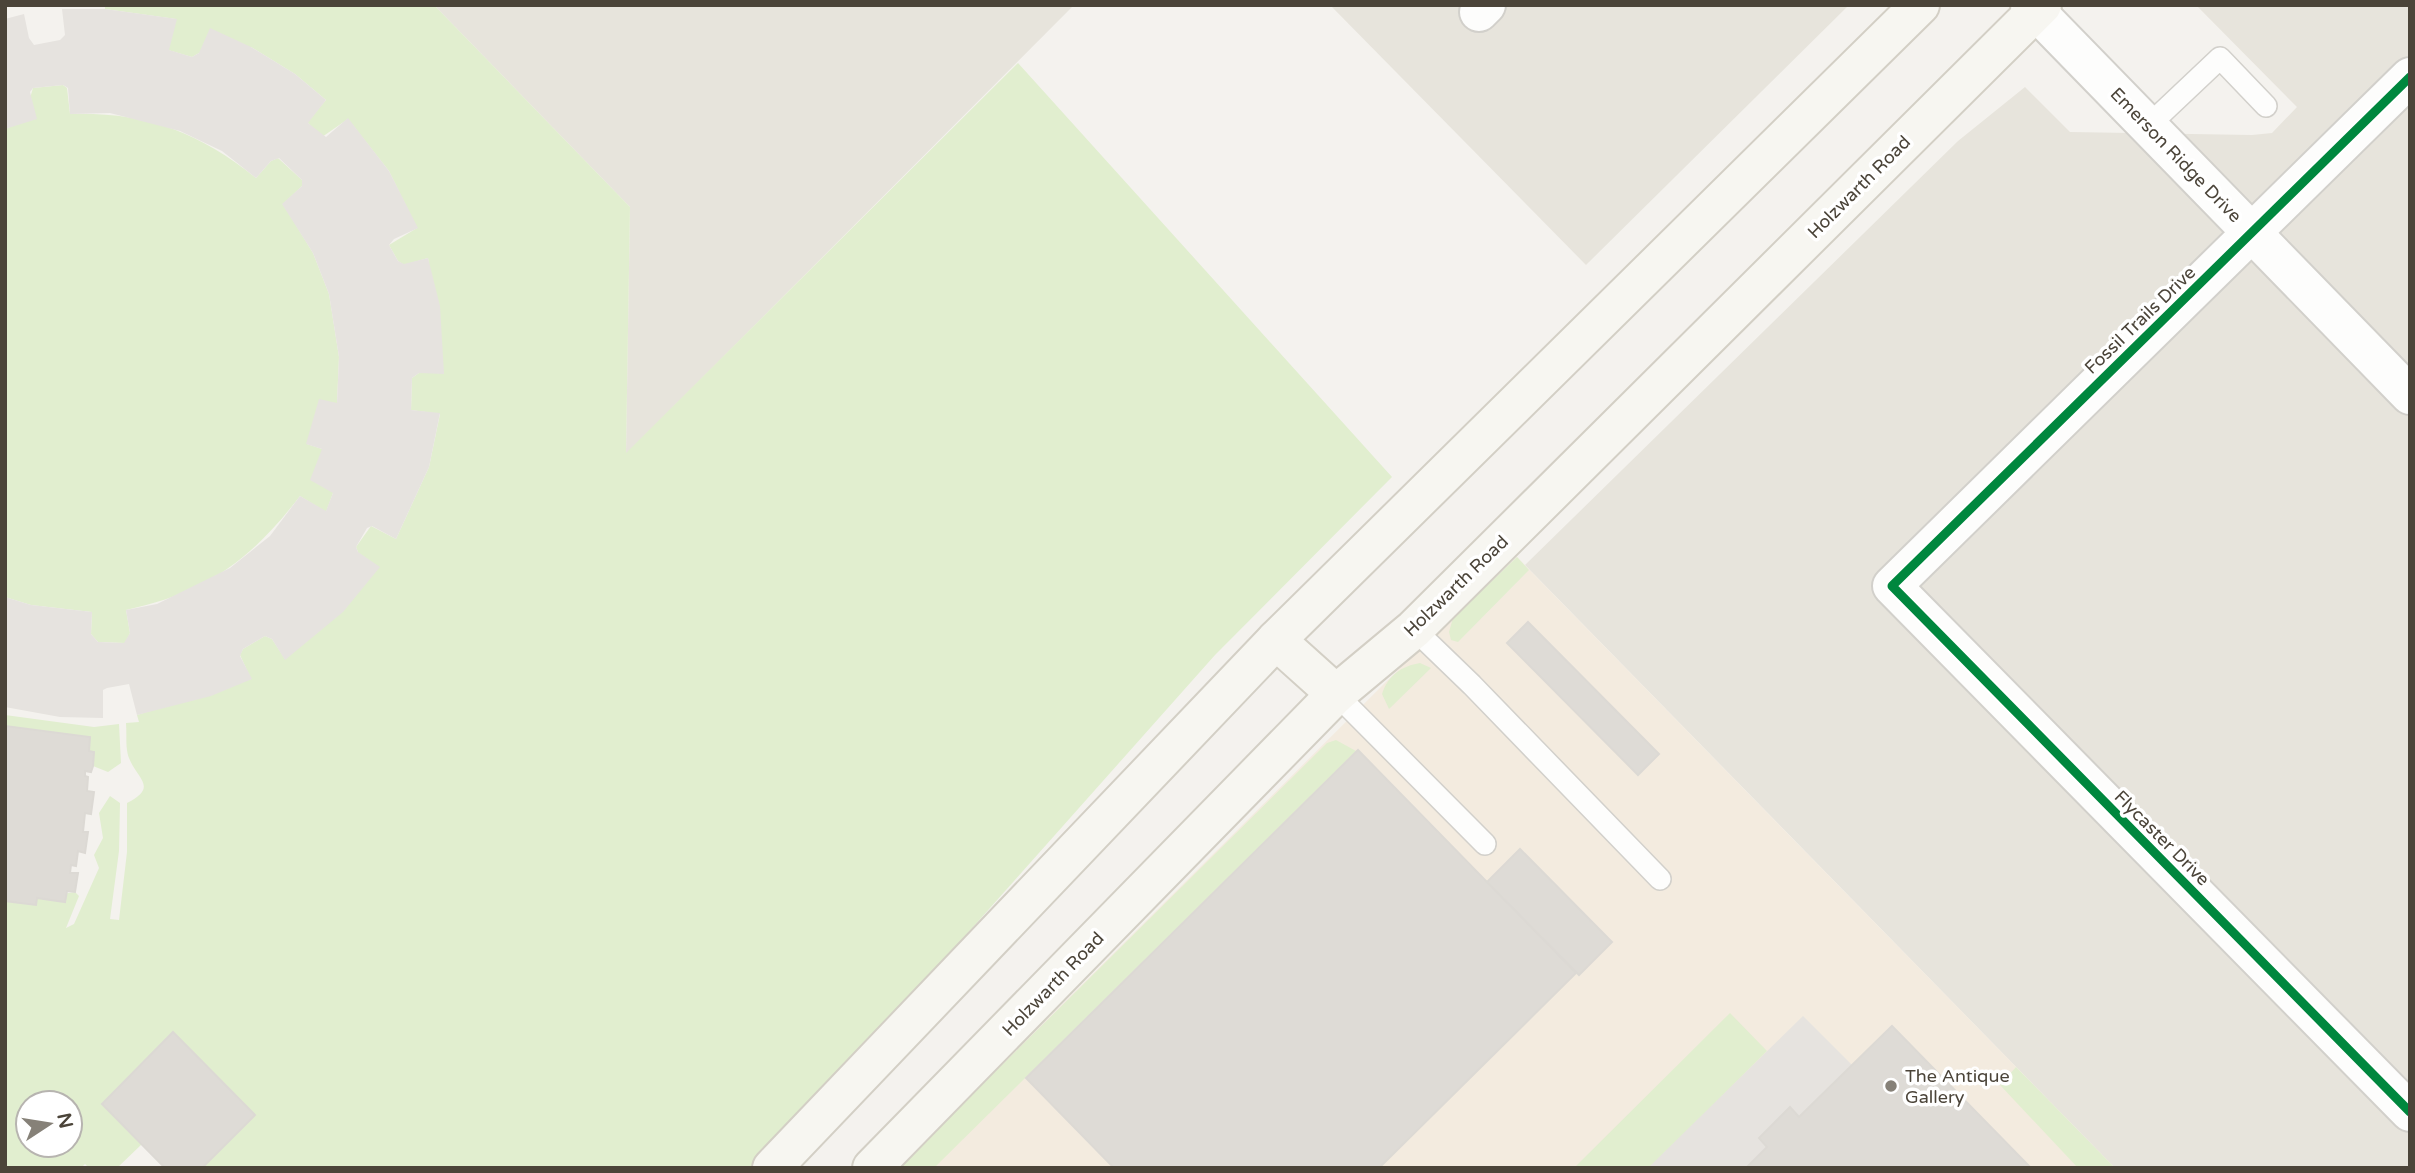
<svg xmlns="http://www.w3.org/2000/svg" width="2415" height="1173" viewBox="0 0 2415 1173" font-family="'Varela Round',sans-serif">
<rect width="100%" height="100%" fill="#f4f2ee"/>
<g fill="#e7e4dc">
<path d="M434 5H1074L626 454 630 207Z"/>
<path d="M1330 5H1849L1586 265Z"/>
<path d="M2196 5H2410V1168H2115L1525 565 1958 141 2025 87 2070 132 2252 135 2272 133 2297 107Z"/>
</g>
<path fill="#f3ebdf" d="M1517 557 2115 1168H898L1400 668Z"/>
<g fill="#e1eecf" fill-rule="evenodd">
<path d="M105 5H434L630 207 626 453 1018 63 1392 477 1215 655 966 935 750 1168H202L173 1033 102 1104 142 1144 117 1168H89L85 1164 81 1168H5V901L36 905 37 898 75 892 79 896 66 928 74 924 99 868 94 855 103 838 99 813 110 796 120 803 119 851 110 919 119 920 127 852V803C159 787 137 779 129 758 125 748 127 734 126 723L139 722 137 715 251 679 240 655 243 649 265 636 272 639 285 659 358 552 356 547 371 526 396 539 429 467 440 414 411 410 412 378 419 373H443L428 258 404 265 398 261 389 245 417 228 389 171 348 119 322 137 307 122 326 100 295 74 251 47 199 53 192 57 168 50 176 19 105 9ZM28 1103H70V1145H28Z"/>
<path d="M63 85 67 88 70 114C145 112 197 131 256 178L271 161 278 158 302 180V186L283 204 313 253 329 294 339 357 337 403 307 444 322 449 333 493 326 512 300 496C250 561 206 593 126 610L130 633 125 643 98 642 91 634 92 612 31 605 5 597V129L23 122 33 88Z"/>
<path d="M1517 557 1529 570 1458 642 1451 640 1449 632 1453 618Z"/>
<path d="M1420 663 1431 668 1389 709 1382 694C1388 675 1402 666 1420 663Z"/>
<path d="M5 715 94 727 119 724 121 763 108 772 93 766 94 752 89 751 90 737 5 726Z"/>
<path d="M1336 740 1356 751 934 1168H898L1327 743Z"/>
<path d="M1730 1013 1767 1051 1650 1168H1574Z"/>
<path d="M2016 1067 2115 1168H2078L2000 1085Z"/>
</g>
<g fill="#e6e3df">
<path d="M62 9H105L177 19 169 50 192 57 199 53 210 28 251 47 295 74 326 100 308 123 326 137 348 118 389 171 418 228 394 239 389 245 398 261 404 264 428 258 440 306 444 374 419 373 412 378 411 410 440 413 429 467 396 539 372 526 367 528 356 547 358 552 380 567 343 612 285 660 272 639 265 636 243 649 240 656 252 679 211 696 137 715 129 684 107 688 103 690V718L60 717 5 707V597L31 605 92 612 91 634 98 642 124 643 130 633 126 610 157 604 230 568 270 536 300 496 326 511 333 493 310 480 322 449 306 444 319 399 337 403 339 357 329 294 313 253 282 204 302 186V180L279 158 271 161 256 178 222 151 180 131 110 113 70 114 68 88 63 85 33 88 30 92 37 119 5 129V19L24 14 29 38 34 45 60 40 65 35Z"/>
<path d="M1803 1016 1852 1065 1799 1117 1789 1108 1759 1138 1767 1147 1746 1168H1648Z"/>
</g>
<g fill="#dedbd6" stroke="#dcd9d4" stroke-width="2">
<path d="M1528 622 1659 754 1638 775 1507 643Z"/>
<path d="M5 726 90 737 89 751 94 752 93 766 91 772 85 771V776L88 777 87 791 94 792 91 814 85 813 83 832H88L85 853 78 851 76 866 71 865 70 873H78L75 892 67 891 65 902 37 898 36 905 5 901Z"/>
<path d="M1358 750 1576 973 1379 1168H1114L1026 1078Z"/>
<path d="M1520 849 1612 942 1579 975 1487 882Z"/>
<path d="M1892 1026 2031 1168H1746L1767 1147 1759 1138 1790 1107 1799 1117Z"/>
<path d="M173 1032 255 1115 202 1168H165L102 1104Z"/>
</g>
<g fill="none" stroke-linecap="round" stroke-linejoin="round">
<g stroke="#d2d0cb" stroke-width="24">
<g id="service">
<path d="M2148 126 2220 58 2266 106"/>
<path d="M1414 629 1472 685 1660 879"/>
<path d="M1336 694 1485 844"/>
</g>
</g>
<g stroke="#d2d0cb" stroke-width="42">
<g id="minor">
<path d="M2030 5 2410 395"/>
<path d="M1479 12 1486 5"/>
<path d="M2410 77 1892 586 2410 1112"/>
</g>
</g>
<g stroke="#d3cfc5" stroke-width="42">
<g id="secondary">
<path d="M1276 640 1336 694"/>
<path d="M772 1168 1276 640 1920 5"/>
<path d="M872 1168 1336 694 1414 629 2042 5"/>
</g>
</g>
<use href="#service" stroke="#fdfdfc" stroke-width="21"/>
<use href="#minor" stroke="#fdfdfc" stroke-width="38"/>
<use href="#secondary" stroke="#f7f6f1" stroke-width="38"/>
<g stroke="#fff" stroke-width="13">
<path id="cycleway" d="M2410 77 1892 586 2410 1112"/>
</g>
<use href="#cycleway" stroke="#00873e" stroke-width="9"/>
</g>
<circle fill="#868178" stroke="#fff" stroke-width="2.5" cx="1891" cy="1086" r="7"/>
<g text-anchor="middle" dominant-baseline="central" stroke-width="7" stroke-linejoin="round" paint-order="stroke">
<g font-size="18" fill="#4b4439" stroke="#fff">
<text transform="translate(2176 155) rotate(46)">Emerson Ridge Drive</text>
<text transform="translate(1859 187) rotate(-45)">Holzwarth Road</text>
<text transform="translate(2140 320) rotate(-44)">Fossil Trails Drive</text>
<text transform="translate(1456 586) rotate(-44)">Holzwarth Road</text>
<text transform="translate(2162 838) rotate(45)">Flycaster Drive</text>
<text transform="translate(1053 984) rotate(-46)">Holzwarth Road</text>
</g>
<g font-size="18" fill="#4b4439" stroke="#fff" text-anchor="start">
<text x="1905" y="1076">The Antique<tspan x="1905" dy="21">Gallery</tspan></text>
</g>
</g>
<rect width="2415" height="1173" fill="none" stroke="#4b4439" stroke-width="14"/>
<g transform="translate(49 1124) rotate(78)"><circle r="33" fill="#ffffff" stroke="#b7b4b0" stroke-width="2"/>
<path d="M0-5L12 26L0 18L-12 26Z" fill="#868178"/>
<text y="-10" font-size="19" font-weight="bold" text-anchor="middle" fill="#4b4439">N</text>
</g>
</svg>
